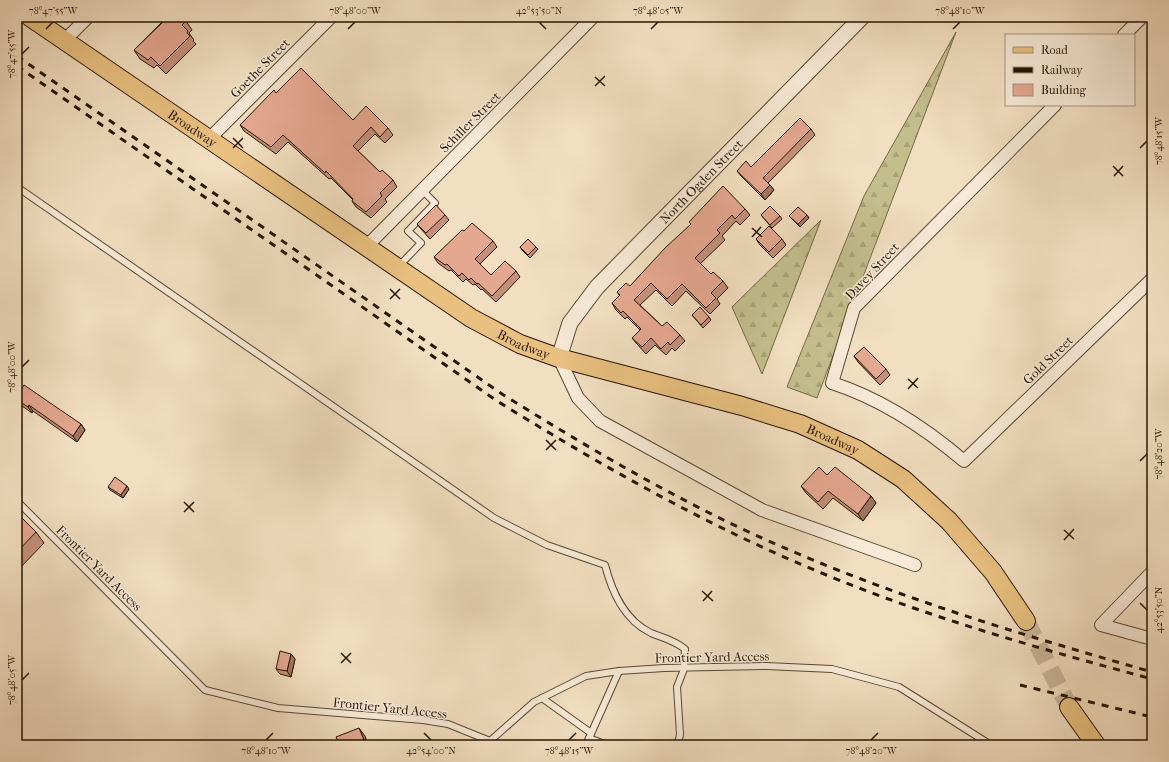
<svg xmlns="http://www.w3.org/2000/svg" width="1169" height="762" viewBox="0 0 1169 762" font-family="'IM FELL French Canon',serif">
<defs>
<pattern id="forest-firs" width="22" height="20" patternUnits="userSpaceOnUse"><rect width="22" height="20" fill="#c3bf8d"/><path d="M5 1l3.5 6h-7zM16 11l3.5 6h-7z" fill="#a8a378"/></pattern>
</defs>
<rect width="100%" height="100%" fill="#f2dfc1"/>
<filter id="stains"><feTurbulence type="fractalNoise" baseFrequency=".005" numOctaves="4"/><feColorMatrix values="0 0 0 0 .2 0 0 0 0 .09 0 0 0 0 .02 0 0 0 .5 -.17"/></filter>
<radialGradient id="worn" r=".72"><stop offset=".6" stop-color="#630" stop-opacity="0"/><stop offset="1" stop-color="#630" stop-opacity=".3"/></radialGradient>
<g fill="url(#forest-firs)" stroke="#756a47">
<path d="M956 32 817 398 787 387 864 196Z"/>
<path d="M821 220 762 374 732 307Z"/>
</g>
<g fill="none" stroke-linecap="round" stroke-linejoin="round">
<path stroke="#c9b69b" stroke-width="18" stroke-dasharray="18 9" stroke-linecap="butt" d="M1026 621 1069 707"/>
<g stroke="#5a4731" stroke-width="8">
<g id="service">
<path d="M17 187 494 518 547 545 605 565C612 592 624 620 651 633 663 638 674 640 685 649L684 669 677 687 680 734 678 745"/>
<path d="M398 267 421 243 408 231 435 203 422 190"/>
<path d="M17 501 205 690 278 708 423 720 448 724 490 741 534 702 586 676 619 671 664 668 766 666 832 669 899 687 991 745"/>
<path d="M542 698 591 733"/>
<path d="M589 738 607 745"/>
<path d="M586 745 619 671"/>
</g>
</g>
<g stroke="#5a4731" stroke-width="14">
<g id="minor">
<path d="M1124 35 1142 17"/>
<path d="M64 41 88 17"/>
<path d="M1055 105 854 308 832 383C882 399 924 427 964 461L1152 279"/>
<path d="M209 139 331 17"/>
<path d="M367 246 593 17"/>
<path d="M559 358 578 398 600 421 762 510 915 565"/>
<path d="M1152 572 1101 625 1152 639"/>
</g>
</g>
<g stroke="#5a4731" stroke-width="17">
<g id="tertiary">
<path id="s1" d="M559 358 570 323 597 287 862 17"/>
</g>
</g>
<g stroke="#271401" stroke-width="20">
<g id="primary">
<path id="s2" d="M30 17 471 318 520 344 559 358 742 406 800 424 858 450 903 479 949 521 993 572 1026 621"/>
<path d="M1069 707 1096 745"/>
</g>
</g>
<use href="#service" stroke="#f7ead7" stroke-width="6"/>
<use href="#minor" stroke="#f7ead7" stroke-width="12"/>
<use href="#tertiary" stroke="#f7ead7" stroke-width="15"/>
<use href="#primary" stroke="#e9c080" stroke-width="18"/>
<g stroke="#271401" stroke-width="3" stroke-dasharray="7 7" stroke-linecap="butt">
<path d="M17 56 502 394C592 450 683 504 780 546 901 599 1026 636 1152 672"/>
<path d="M17 66 497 401C602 466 709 527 824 574 930 618 1041 649 1152 679"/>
<path d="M1020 685 1152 717"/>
</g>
</g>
<g fill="#c4907b" stroke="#271401">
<path d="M165 17H181L186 21 192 30 189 33 194 40 193 41 196 44 166 74 157 65 154 68 140 59 134 50 166 18Z"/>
<path d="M276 93 353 120 388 128 393 135 385 143 375 134 358 151 380 172 393 180 397 187 385 199 387 202 371 218 356 207 352 201 353 200 331 178 329 179 288 142 276 154 244 131 240 125Z"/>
<path d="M811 129 815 135 768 183 774 190 765 200 741 176 737 171 751 167Z"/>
<path d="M745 209 750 215 740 225 736 221 722 236 725 240 700 264 711 274 723 281 728 288 717 299 720 304 710 314 686 291 672 306 656 290 640 305 662 326 680 335 685 341 675 351 672 348 666 355 655 345 646 354 637 344 632 338 640 330 627 317 625 319 616 310 612 303 620 296 617 292 630 286 691 224 689 222Z"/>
<path d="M445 215 449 220 430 239 421 229 417 224Z"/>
<path d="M761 215 780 216 782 219 772 228Z"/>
<path d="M807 215 809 218 800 227 789 216Z"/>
<path d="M464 231 493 241 497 247 480 264 491 275 516 271 520 277 496 302 482 289 481 290 475 284 473 285 466 279 463 282 451 270 449 271 438 263 434 257Z"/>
<path d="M756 239H782L786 245 773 258 760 245Z"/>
<path d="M520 247H536L538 249 530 258 522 250Z"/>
<path d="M692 315 709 317 711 320 703 328Z"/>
<path d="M854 356 886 369 890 375 880 385 858 362Z"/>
<path d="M17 396 81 424 85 430 77 442 33 411 32 413 19 404 17 401Z"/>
<path d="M827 475 871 496 876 503 863 521 833 498 823 509 806 493 801 486Z"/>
<path d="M108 487 129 489 123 498 110 490Z"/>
<path d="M17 513 36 532 44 543 17 571Z"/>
<path d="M291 654 295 659 291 677 280 674 276 669Z"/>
</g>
<g fill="#a07564" stroke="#271401">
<path d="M770 185 774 190 765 200 761 194Z"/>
<path d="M807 215 809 218 800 227 798 224Z"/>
<path d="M29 405 33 411 32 413 28 407Z"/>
<path d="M81 424 85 430 77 442 73 436Z"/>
<path d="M127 486 129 489 123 498 121 495Z"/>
<path d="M871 496 876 503 863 521 858 514Z"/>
<path d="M291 654 295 659 291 677 287 671Z"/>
<path d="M359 728 365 736 368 745H366Z"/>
</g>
<g fill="#e4a78f" stroke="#271401">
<path d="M166 17H181L186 21 182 25 188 31 187 33 190 36 160 66 151 57 148 60 134 50 167 18Z"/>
<path d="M301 68 353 120 366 106 388 128 380 137 371 127 353 146 380 172 382 170 393 180 380 193 382 196 366 212 352 201 353 199 326 171 325 173 283 135 271 147 240 125 274 90 276 93Z"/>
<path d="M800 118 811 129 763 178 770 185 761 194 737 171 746 161 751 167Z"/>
<path d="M723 186 745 209 735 219 732 215 717 230 720 233 695 258 711 274 713 272 723 281 711 293 716 298 706 308 682 284 667 299 651 283 634 300 662 326 667 322 680 335 670 345 668 342 661 349 651 338 642 347 632 338 641 329 623 311 621 313 612 303 620 295 617 292 626 283 630 286 665 248 691 224 689 222Z"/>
<path d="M436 205 445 215 426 233 417 224Z"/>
<path d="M770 206 780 216 770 225 761 215Z"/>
<path d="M798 207 807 215 798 224 789 216Z"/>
<path d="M472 223 493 241 475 259 491 275 505 261 516 271 492 296 478 283 477 284 471 278 469 280 462 273 459 276 447 264 445 265 434 257 462 230 464 231Z"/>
<path d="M769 226 782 239 769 252 756 239Z"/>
<path d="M528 239 536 247 528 255 520 247Z"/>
<path d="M700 307 709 317 701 325 692 315Z"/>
<path d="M864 347 886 369 876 379 854 356Z"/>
<path d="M24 385 81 424 73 436 29 405 28 407 17 400V396Z"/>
<path d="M819 467 827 475 835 467 871 496 858 514 828 491 818 502 801 486Z"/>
<path d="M115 477 127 486 121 495 108 487Z"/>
<path d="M17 513 36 532 17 552Z"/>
<path d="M280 651 291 654 287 671 276 669Z"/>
<path d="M359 728 366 745H340L336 737Z"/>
</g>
<path fill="none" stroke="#271401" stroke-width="1.5" d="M539 22 546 29M46 29 53 22M348 29 355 22M651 29 658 22M953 29 960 22M22 54 29 47M595 77 605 86M595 86 605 76M233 138 243 148M233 148 243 138M1140 148 1147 141M1113 166 1123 176M1114 176 1123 166M752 228 762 237M752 237 761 227M390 289 400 299M390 299 400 289M22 367 29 360M908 379 918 388M908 389 918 378M546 440 556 450M546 450 556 440M1140 461 1147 454M184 502 194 512M184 512 194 502M1064 530 1074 539M1064 540 1074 529M702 591 713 601M703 601 712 591M1140 603 1147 610M341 653 351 663M341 663 351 653M22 680 29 673M424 733 431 740M266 740 273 733M569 740 576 733M871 740 878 733"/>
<g text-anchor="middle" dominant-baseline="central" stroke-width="3" stroke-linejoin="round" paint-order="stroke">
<g font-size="13" fill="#271401" stroke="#f7ead7">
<text transform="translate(260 68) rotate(-45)">Goethe Street</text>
<text transform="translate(470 122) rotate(-45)">Schiller Street</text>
<text stroke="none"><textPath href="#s2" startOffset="197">Broadway</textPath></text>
<text stroke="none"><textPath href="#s1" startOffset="230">North Ogden Street</textPath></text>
<text transform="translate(872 271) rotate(-47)">Davey Street</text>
<text stroke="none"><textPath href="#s2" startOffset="593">Broadway</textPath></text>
<text transform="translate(1048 360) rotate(-44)">Gold Street</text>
<text stroke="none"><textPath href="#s2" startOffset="917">Broadway</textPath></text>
<text transform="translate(99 568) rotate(45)">Frontier Yard Access</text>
<text transform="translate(712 657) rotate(-1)">Frontier Yard Access</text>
<text transform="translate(390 708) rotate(6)">Frontier Yard Access</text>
</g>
</g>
<rect width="1169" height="762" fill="none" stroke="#f2dfc1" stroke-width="44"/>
<rect x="1005" y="34" width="130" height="72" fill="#f7ead7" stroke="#a49481"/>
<rect x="1013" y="47" width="20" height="6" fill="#e9c080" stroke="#a49481"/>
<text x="1041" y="54" font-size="12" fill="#271401">Road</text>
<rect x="1013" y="67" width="20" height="6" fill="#271401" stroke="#a49481"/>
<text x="1041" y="74" font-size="12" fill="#271401">Railway</text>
<rect x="1013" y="84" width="20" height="12" fill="#e4a78f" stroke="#a49481"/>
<text x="1041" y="94" font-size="12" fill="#271401">Building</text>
<rect x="22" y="22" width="1125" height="718" fill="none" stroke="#271401" stroke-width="1.5"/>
<g font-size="10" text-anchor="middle" fill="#271401">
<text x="53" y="14">78°47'55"W</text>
<text x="355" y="14">78°48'00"W</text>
<text x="539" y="14">42°53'50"N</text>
<text x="658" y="14">78°48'05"W</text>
<text x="960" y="14">78°48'10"W</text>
<text transform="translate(11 54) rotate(-90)" y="4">78°47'55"W</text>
<text transform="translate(1158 141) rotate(-90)" y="4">78°48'15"W</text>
<text transform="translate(11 367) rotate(-90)" y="4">78°48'00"W</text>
<text transform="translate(1158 454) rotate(-90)" y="4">78°48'20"W</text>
<text transform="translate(1158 610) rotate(-90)" y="4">42°53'50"N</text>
<text transform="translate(11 680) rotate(-90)" y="4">78°48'05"W</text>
<text x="266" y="754">78°48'10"W</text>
<text x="431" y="754">42°54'00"N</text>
<text x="569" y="754">78°48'15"W</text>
<text x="871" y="754">78°48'20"W</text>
</g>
<rect width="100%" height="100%" filter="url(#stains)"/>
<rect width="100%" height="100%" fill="url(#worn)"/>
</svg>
